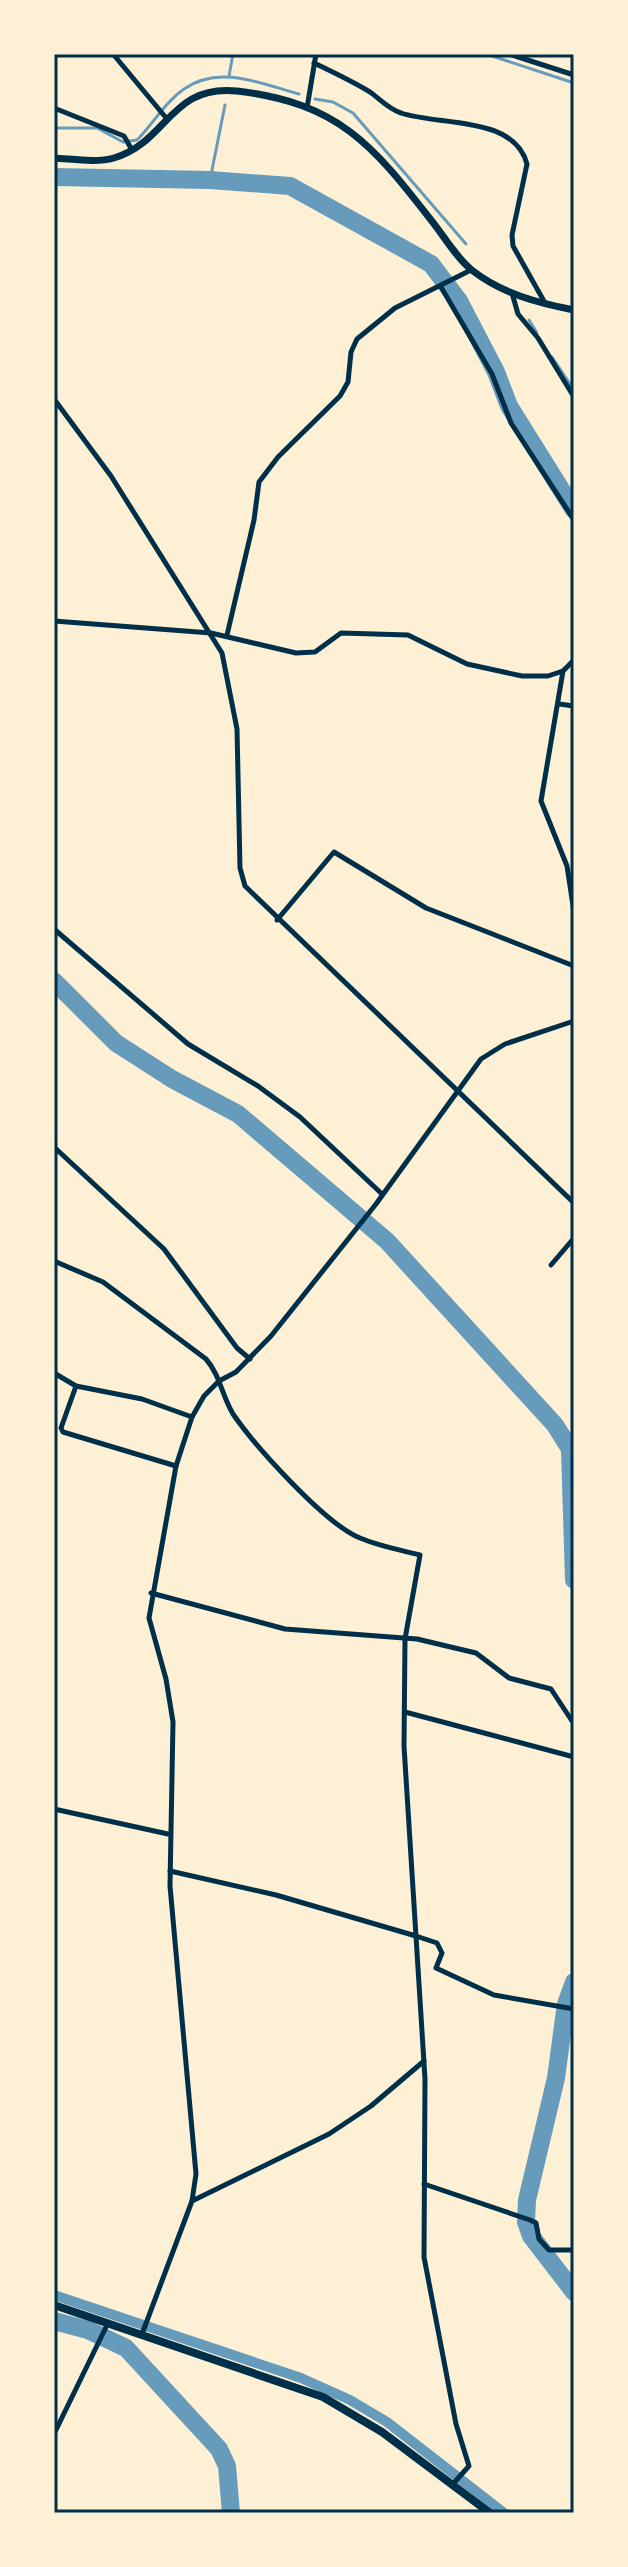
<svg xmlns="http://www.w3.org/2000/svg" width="628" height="2567" viewBox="0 0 628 2567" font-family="Montserrat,sans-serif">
<rect width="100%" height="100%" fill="#fdf0d5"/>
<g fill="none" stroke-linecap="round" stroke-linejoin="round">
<g stroke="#669bbc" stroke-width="3">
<path d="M486 54 574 83"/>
<path d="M229 76 233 54"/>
<path d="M315 99 333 102 353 113 466 244"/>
<path d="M54 128H97L123 142 137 140C153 124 165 102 184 89 219 64 262 84 299 94"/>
<path d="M210 180 225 105"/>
<path d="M529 320 537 333"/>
<path d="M552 357 574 390"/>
</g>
<path stroke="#669bbc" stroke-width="10" d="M54 2295 301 2378 350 2400 387 2422 504 2513"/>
<g stroke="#669bbc" stroke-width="18">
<path d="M54 177 210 180 290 186 431 264 459 301 496 372 509 406 574 510"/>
<path d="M54 981 116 1043 172 1079 238 1114 387 1241 555 1425 570 1449 574 1580"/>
<path d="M574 1982 566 2004 556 2078 527 2200 526 2222 531 2236 574 2292"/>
<path d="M54 2321 88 2330 126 2348 219 2449 227 2466 231 2513"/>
</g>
<g stroke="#003049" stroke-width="5">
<path d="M113 54 167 119"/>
<path d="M509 54 574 75"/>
<path d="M314 63C333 72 352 81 370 92 380 99 388 109 401 113 439 126 514 115 527 164L512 235 513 246 545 303"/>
<path d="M54 108 124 136 132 150"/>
<path d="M307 108 316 54"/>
<path d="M441 287 492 374 511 423 574 520"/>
<path d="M512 293 518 314 538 338 574 397"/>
<path d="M54 399 111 476 222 653 237 729 240 868 245 886 574 1203"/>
<path d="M54 621 211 633 296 653 315 652 341 633 408 635 467 664 522 676H548L563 671 574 660"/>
<path d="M227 635 254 520 259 482 278 457 340 396 348 382 351 352 357 339 395 308 471 270"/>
<path d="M563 671 541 801 567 866 574 912"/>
<path d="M559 704 574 706"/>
<path d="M277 920 334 852 426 908 574 966"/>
<path d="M54 929 188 1044 258 1086 300 1117 382 1194"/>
<path d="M54 1147 164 1249 237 1348 250 1359"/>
<path d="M54 1261 103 1282 206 1359C220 1375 222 1396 233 1414 255 1446 325 1524 360 1538 379 1546 400 1550 420 1555L405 1639 404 1746 425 2079 424 2257 456 2424 469 2466 452 2485"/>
<path d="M551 1265 574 1238"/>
<path d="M54 1373 76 1386 142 1399 192 1417"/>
<path d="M76 1386 61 1428 63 1432 176 1466"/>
<path d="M151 1593 285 1629 417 1639 476 1653 509 1678 551 1689 574 1724"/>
<path d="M405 1712 574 1757"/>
<path d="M54 1809 168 1834"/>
<path d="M170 1871 276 1895 416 1936 437 1943 442 1953 436 1968 494 1995 574 2009"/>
<path d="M424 2184 530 2220 536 2223 539 2239 549 2250H574"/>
<path d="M192 2201 329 2134 371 2106 424 2061"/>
<path d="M142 2334 192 2201 196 2174 170 1886 173 1722 166 1679 149 1618 176 1466 192 1417 204 1396 219 1381 236 1372 271 1336 376 1204 481 1059 505 1044 574 1021"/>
<path d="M54 2434 108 2323"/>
</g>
<path stroke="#003049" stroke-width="7" d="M54 158C73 159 96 163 114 158 168 142 170 84 237 91 338 103 372 144 431 220 444 236 457 259 473 271 503 294 538 303 574 310"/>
<path stroke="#003049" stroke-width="8" d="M54 2305 323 2397 382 2432 490 2513"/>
</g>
<rect width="628" height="2567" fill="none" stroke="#fdf0d5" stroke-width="112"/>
<rect x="56" y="56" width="516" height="2455" fill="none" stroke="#003049" stroke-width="3"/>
</svg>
